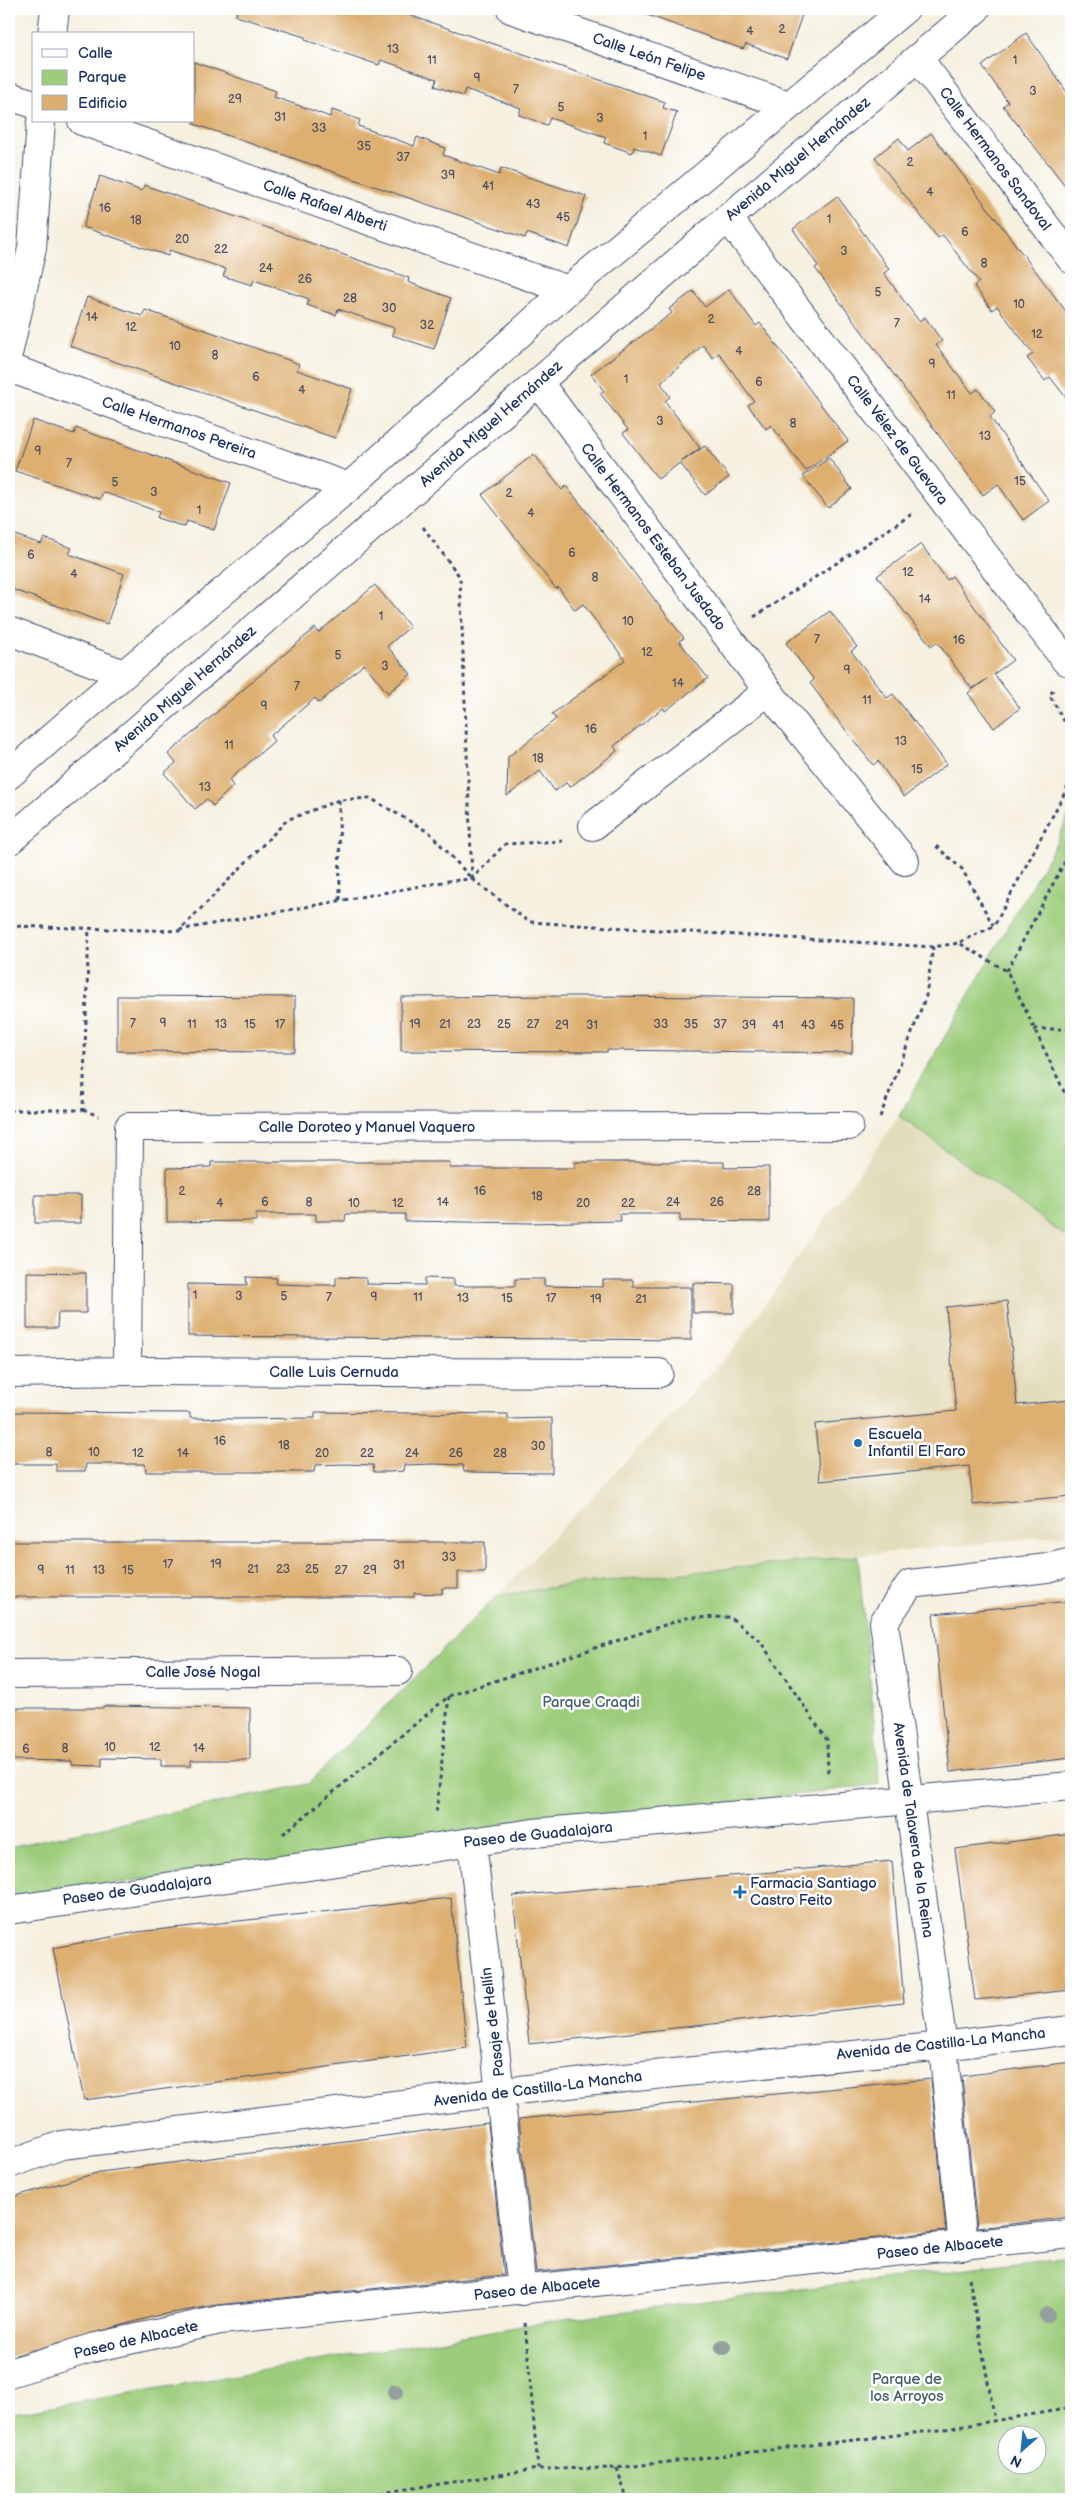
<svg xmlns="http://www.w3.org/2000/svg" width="1080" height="2508" viewBox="0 0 1080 2508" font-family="'Balsamiq Sans',sans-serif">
<rect width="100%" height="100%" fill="#fff"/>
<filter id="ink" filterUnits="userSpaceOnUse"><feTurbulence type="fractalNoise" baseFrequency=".02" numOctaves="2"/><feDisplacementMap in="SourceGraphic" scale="10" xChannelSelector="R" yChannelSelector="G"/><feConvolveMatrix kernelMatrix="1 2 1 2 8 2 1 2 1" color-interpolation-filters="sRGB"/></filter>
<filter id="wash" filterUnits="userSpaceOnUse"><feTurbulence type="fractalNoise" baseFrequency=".0096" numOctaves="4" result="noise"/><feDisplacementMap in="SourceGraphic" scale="20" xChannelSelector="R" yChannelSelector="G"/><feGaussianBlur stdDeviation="1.12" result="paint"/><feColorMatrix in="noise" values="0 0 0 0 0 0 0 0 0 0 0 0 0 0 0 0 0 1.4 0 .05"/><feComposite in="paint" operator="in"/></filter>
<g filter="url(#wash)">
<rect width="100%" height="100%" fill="#f5f0df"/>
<path fill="#e2dcba" d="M899 1116 1071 1240V1534L573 1584 497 1596 732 1351Z"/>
<g fill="#9dcd7b" stroke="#5c7e6c" fill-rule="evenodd">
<path d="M1071 810V1240L899 1116 1054 847Z"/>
<path d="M858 1556 880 1784 9 1897V1847L308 1784 497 1596 573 1584Z"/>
<path d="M1071 2255V2499H9V2414L556 2320ZM1008 2436H1038V2466H1008Z"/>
</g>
<g id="blocks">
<g fill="#ddaf6f">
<path d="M237 9H391L665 102 663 108 677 112 661 156 634 147 632 153 604 143 606 137 550 118 547 125 519 115 521 108 465 89 463 96 435 86 437 79 381 60 379 65 305 40V37L236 16Z"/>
<path d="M642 9H804L787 59 746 44 743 49 642 13Z"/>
<path d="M1026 33 1071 98V193L1003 106 1008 102 982 66Z"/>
<path d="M194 62 276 91 274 97 303 107 330 117 332 110 360 120 358 126 387 136 414 146 417 137 445 148 443 155 499 175 501 168 586 196 569 248 527 233 525 238 194 124Z"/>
<path d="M931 133 1071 318V404L1050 377 1045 381 1027 358 1033 354 997 306 992 310 974 286 979 282 961 259 943 235 938 238 875 157 899 138 908 151Z"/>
<path d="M100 176 142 191 144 185 271 229 409 278 408 282 451 298 434 349 392 335 394 328 338 309 336 315 307 305 309 299 254 280 252 285 223 276 226 269 169 250 168 256 83 227Z"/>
<path d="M837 196 889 269 884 273 901 297 919 321 925 317 942 341 936 345 972 393 978 389 995 412 990 417 1049 501 1023 520 998 484 983 495 815 268 818 266 793 229Z"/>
<path d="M729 289 756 326 760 323 848 441 806 471 771 425 766 429 748 405 754 401 719 353 713 358 703 345 661 383 670 397 665 401 700 448 658 479 623 433 628 430 600 393 604 391 591 374 672 313 669 309 693 291 705 307Z"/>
<path d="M87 297 142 316 145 310 214 333 299 364 297 370 352 389 335 438 70 346Z"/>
<path d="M33 420 74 434 76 428 231 483 214 530 187 521 185 527 157 518 159 512 103 492 100 499 15 471Z"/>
<path d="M705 446 729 477 705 495 680 463Z"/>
<path d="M534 454 562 490 566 486 606 536 684 638 679 641 708 678 665 711 663 708 614 746 617 751 570 787 566 783 555 791 540 771 507 796 508 757 556 719 552 714 625 660 583 604 575 610 558 587 556 589 482 495Z"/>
<path d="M829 458 852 489 828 508 803 476Z"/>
<path d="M9 533 41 544 44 538 72 548 69 554 124 574 107 624 9 588Z"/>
<path d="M921 544 947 580 952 576 1013 660 994 674 1020 708 994 728 968 693 987 679 972 689 937 642 931 646 877 576Z"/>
<path d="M375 585 410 627 387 646 411 674 388 693 364 664 319 703 315 698 270 736 274 741 229 780 233 786 213 806 207 799 195 809 164 773 176 763 168 754 315 628 318 633Z"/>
<path d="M830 611 857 647 851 651 887 698 893 694 947 764 904 797 878 761 873 765 830 710 810 683 814 680 786 643Z"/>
<path d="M117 996 295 997V1052L117 1051Z"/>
<path d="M578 996 853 998 852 1053 607 1050V1052L401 1051V997Z"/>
<path d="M211 1162H450V1168H575V1162H724V1168L769 1167V1222L680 1221V1214H620L621 1221 529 1223 405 1221V1214H346L345 1221H316V1214H256V1221L167 1222V1168L211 1167Z"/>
<rect x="35" y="1195" width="46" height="28"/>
<path d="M27 1272 86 1273V1313H58L57 1328H27Z"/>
<path d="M246 1277 277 1278 276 1284 307 1285H336V1277L366 1278V1284L425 1285V1278L454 1279V1286H515V1279H544V1286L603 1287V1280H633V1287H691V1340L188 1336V1284L247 1285Z"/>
<path d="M693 1283 734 1284V1313H693Z"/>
<path d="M1007 1301 1017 1405 1071 1400V1496L973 1505 969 1466 820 1481 815 1424 956 1411 946 1307Z"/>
<path d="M9 1412 190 1413V1418L234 1419 315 1418V1412L508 1414V1419L552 1418V1473L464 1472 463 1465 434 1464 404 1465 403 1471 389 1472H374L373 1465 345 1464 315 1465 314 1472H146L145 1464H86L85 1471H56V1464H9Z"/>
<path d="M9 1542H485V1572H458V1588H442V1594L414 1593V1597H9Z"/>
<path d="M1071 1601V1758L950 1772 933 1614Z"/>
<path d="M103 1706 250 1708V1760H191V1766H161V1759L102 1758V1766L72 1765V1761L13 1760 14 1708H103Z"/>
<path d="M1071 1834V1990L975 2000 955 1849Z"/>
<path d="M892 1861 904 2003 529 2044 513 1896Z"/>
<path d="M451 1898 467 2048 84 2100 53 1948 137 1932Z"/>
<path d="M1071 2062V2217L977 2228 962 2076Z"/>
<path d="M931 2079 946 2231 536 2272 519 2119Z"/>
<path d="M488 2123 504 2275 217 2305 155 2316 9 2357V2198L100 2172Z"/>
</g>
</g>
</g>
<g filter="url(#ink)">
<use href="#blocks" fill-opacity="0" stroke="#3c4c71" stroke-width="1"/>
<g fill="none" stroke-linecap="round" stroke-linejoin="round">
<g stroke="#3c4c71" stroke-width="30">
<g id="street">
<path d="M511 9 788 105"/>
<path d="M52 34 55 9"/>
<path d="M918 58 1071 259"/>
<path d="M9 96 34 104"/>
<path d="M82 121 568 290"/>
<path d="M728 218 1066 661"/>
<path d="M9 350 32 248 41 121"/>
<path d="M9 368 349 487"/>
<path d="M539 383 768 691 905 861"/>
<path d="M9 631 124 674"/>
<path d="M9 775 124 674 349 487 568 290 905 9"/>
<path d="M593 826 768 691"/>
<path d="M9 841 728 218 976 9"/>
<path d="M127 1371 129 1127 849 1126"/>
<path d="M9 1373 127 1371 659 1373"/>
<path d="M9 1674 398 1671"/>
<path d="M472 1842 522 2291"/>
<path d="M9 1910 533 1833 1071 1786"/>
<path d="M9 2164 62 2145 585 2082 943 2046 1071 2030"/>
<path d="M963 2246 943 2046 884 1622 910 1584 1047 1568 1071 1562"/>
<path d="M9 2373 92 2348 220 2320 1071 2234"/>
</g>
</g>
<g stroke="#3c4c71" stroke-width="3" stroke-dasharray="4 4" stroke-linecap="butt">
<path d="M423 527 460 577 472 879"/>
<path d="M754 617 912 514"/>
<path d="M1053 690 1050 696 1071 733"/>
<path d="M339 800 340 901"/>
<path d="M936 846 962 869 993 925"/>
<path d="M9 926 179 931 287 820 339 800 370 798 430 833 472 879 529 922 933 947 959 943 1007 971 1071 1106"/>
<path d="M179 930 448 881 472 879 505 844 563 841"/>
<path d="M960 942 994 926 1071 781"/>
<path d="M1007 971 1071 850"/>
<path d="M1034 1029H1071"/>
<path d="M9 1110H83L89 928"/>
<path d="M83 1110 99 1116"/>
<path d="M880 1117 926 996 933 947"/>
<path d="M449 1696 686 1618 730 1617 760 1641 827 1740 828 1775"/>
<path d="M283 1834 449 1696 436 1815"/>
<path d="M969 2278 995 2420"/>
<path d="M525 2323 538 2469"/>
<path d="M617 2468 627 2499"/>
<path d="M341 2499 538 2469 617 2468 939 2430 1071 2408"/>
</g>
<use href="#street" stroke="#fff" stroke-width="28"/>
</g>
<g fill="#93a09d">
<circle cx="1047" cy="2315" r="8"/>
<circle cx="723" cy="2347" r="8"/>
<circle cx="395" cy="2392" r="8"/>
</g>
</g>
<g fill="#1f6fb2" stroke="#fff" stroke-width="2">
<circle cx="858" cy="1443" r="5"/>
<path d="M737.5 1884.5h5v5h5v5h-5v5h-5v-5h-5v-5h5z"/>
</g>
<g text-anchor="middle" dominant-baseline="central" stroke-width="5" stroke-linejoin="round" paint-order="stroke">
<g font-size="12" fill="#4c4f62">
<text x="782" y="29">2</text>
<text x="750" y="31">4</text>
<text x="393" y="49">13</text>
<text x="432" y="60">11</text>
<text x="1015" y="60">1</text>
<text x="477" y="78">9</text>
<text x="516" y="89">7</text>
<text x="1033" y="91">3</text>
<text x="235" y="99">29</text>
<text x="561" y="107">5</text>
<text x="280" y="117">31</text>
<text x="600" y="118">3</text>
<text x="319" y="128">33</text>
<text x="645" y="136">1</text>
<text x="364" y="146">35</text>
<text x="403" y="157">37</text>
<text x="910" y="162">2</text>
<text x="448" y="175">39</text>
<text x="488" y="186">41</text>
<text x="930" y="192">4</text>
<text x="533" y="204">43</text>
<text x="105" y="208">16</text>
<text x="563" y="217">45</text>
<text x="829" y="219">1</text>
<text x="136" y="220">18</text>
<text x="965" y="232">6</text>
<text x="182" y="239">20</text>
<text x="221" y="249">22</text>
<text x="844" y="251">3</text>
<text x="984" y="263">8</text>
<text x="266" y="268">24</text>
<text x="305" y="279">26</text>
<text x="878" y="292">5</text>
<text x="350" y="298">28</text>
<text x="1019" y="304">10</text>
<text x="389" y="308">30</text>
<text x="92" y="317">14</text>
<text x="711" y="319">2</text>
<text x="897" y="323">7</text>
<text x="427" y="325">32</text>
<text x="131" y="327">12</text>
<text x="1037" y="334">12</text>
<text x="175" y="346">10</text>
<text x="739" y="351">4</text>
<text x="215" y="355">8</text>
<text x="932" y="364">9</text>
<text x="256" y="377">6</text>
<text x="626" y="379">1</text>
<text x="759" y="382">6</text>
<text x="302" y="390">4</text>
<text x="951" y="395">11</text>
<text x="660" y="421">3</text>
<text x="793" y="423">8</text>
<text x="985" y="436">13</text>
<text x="38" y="451">9</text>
<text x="69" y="463">7</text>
<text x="1020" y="481">15</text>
<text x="115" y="482">5</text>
<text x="154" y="492">3</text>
<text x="509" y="493">2</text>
<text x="199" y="510">1</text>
<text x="531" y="513">4</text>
<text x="572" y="553">6</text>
<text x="31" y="555">6</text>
<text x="908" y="572">12</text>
<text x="74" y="574">4</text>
<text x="595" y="577">8</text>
<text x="925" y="599">14</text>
<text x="381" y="616">1</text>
<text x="628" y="621">10</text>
<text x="817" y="639">7</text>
<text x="959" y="640">16</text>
<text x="647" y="652">12</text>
<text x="338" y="655">5</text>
<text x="385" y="666">3</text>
<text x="847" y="670">9</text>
<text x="678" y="683">14</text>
<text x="297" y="686">7</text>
<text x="867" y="700">11</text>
<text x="264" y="706">9</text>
<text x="591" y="729">16</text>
<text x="901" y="741">13</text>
<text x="229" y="745">11</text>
<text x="538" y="758">18</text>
<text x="917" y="769">15</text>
<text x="205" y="787">13</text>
<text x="133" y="1023">7</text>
<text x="163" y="1023">9</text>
<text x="192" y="1024">11</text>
<text x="221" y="1024">13</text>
<text x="250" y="1024">15</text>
<text x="280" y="1024">17</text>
<text x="415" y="1024">19</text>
<text x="445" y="1024">21</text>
<text x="474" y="1024">23</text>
<text x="504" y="1024">25</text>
<text x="533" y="1024">27</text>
<text x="661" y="1024">33</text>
<text x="691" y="1024">35</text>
<text x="720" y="1024">37</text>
<text x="562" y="1025">29</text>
<text x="592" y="1025">31</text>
<text x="749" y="1025">39</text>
<text x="778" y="1025">41</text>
<text x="808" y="1025">43</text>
<text x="837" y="1025">45</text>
<text x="182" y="1191">2</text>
<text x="480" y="1191">16</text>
<text x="754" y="1191">28</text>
<text x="537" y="1196">18</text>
<text x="265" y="1202">6</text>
<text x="309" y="1202">8</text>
<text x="443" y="1202">14</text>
<text x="673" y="1202">24</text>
<text x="717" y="1202">26</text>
<text x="220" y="1203">4</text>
<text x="354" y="1203">10</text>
<text x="398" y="1203">12</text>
<text x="583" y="1203">20</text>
<text x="628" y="1203">22</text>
<text x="195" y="1295">1</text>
<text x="239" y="1296">3</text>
<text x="284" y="1296">5</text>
<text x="329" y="1297">7</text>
<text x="374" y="1297">9</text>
<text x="418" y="1297">11</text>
<text x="463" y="1298">13</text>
<text x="507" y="1298">15</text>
<text x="551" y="1298">17</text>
<text x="596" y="1299">19</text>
<text x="641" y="1299">21</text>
<text x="220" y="1441">16</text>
<text x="284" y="1445">18</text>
<text x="538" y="1446">30</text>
<text x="49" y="1452">8</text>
<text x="94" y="1452">10</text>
<text x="138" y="1453">12</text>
<text x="183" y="1453">14</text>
<text x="322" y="1453">20</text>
<text x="367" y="1453">22</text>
<text x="412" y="1453">24</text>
<text x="456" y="1453">26</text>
<text x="500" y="1453">28</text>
<text x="449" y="1557">33</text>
<text x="168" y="1564">17</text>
<text x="216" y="1564">19</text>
<text x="399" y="1565">31</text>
<text x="253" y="1569">21</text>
<text x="283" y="1569">23</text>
<text x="312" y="1569">25</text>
<text x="41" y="1570">9</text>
<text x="70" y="1570">11</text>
<text x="99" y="1570">13</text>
<text x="128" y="1570">15</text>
<text x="341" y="1570">27</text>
<text x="370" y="1570">29</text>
<text x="110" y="1747">10</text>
<text x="155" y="1747">12</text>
<text x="65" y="1748">8</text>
<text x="199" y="1748">14</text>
<text x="26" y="1749">6</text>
</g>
<g font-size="15" fill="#1b2f5e" stroke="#fff">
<text transform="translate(649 57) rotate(19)">Calle León Felipe</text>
<text transform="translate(798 159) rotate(-40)">Avenida Miguel Hernández</text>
<text transform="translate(995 159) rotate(53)">Calle Hermanos Sandoval</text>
<text transform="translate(325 206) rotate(19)">Calle Rafael Alberti</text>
<text transform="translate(491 424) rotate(-41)">Avenida Miguel Hernández</text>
<text transform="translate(179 428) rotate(19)">Calle Hermanos Pereira</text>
<text transform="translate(897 440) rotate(53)">Calle Vélez de Guevara</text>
<text transform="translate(653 537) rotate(53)">Calle Hermanos Esteban Jusdado</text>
<text transform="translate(185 689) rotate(-41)">Avenida Miguel Hernández</text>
<text x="367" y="1127">Calle Doroteo y Manuel Vaquero</text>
<text x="334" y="1372">Calle Luis Cernuda</text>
<text x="203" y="1672">Calle José Nogal</text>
<text transform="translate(913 1830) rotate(82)">Avenida de Talavera de la Reina</text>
<text transform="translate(538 1835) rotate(-6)">Paseo de Guadalajara</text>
<text transform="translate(137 1890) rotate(-8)">Paseo de Guadalajara</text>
<text transform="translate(493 2022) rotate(-97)">Pasaje de Hellín</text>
<text transform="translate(941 2044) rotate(-6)">Avenida de Castilla-La Mancha</text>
<text transform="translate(538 2089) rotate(-7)">Avenida de Castilla-La Mancha</text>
<text transform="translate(940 2248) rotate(-6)">Paseo de Albacete</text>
<text transform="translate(537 2289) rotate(-6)">Paseo de Albacete</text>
<text transform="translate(136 2340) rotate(-13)">Paseo de Albacete</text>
</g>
<g font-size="15" fill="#1b2f5e" stroke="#fff" text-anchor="start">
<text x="868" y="1434">Escuela<tspan x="868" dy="17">Infantil El Faro</tspan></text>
<text x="750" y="1883">Farmacia Santiago<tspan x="750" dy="17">Castro Feito</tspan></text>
</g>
<g font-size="15" fill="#425e67" stroke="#fff">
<text x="591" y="1702">Parque Craqdi</text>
<text x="907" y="2379">Parque de<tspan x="907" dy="17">los Arroyos</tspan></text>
</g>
</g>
<rect width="1080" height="2508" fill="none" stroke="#fff" stroke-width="30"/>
<rect x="32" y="32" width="162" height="90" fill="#ffffff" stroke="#a4acbf"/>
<rect x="42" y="49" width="25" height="8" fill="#ffffff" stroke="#a4acbf"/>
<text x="78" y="58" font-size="15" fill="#1b2f5e">Calle</text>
<rect x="42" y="70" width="25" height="15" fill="#9dcd7b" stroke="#a4acbf"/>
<text x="78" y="82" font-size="15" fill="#1b2f5e">Parque</text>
<rect x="42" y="95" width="25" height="15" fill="#ddaf6f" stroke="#a4acbf"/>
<text x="78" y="108" font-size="15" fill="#1b2f5e">Edificio</text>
<g transform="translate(1022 2450) rotate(207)"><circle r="24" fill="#ffffff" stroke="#a4acbf"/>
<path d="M0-4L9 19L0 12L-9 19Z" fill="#1f6fb2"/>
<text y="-8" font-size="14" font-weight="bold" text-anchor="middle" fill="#1b2f5e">N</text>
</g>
</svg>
